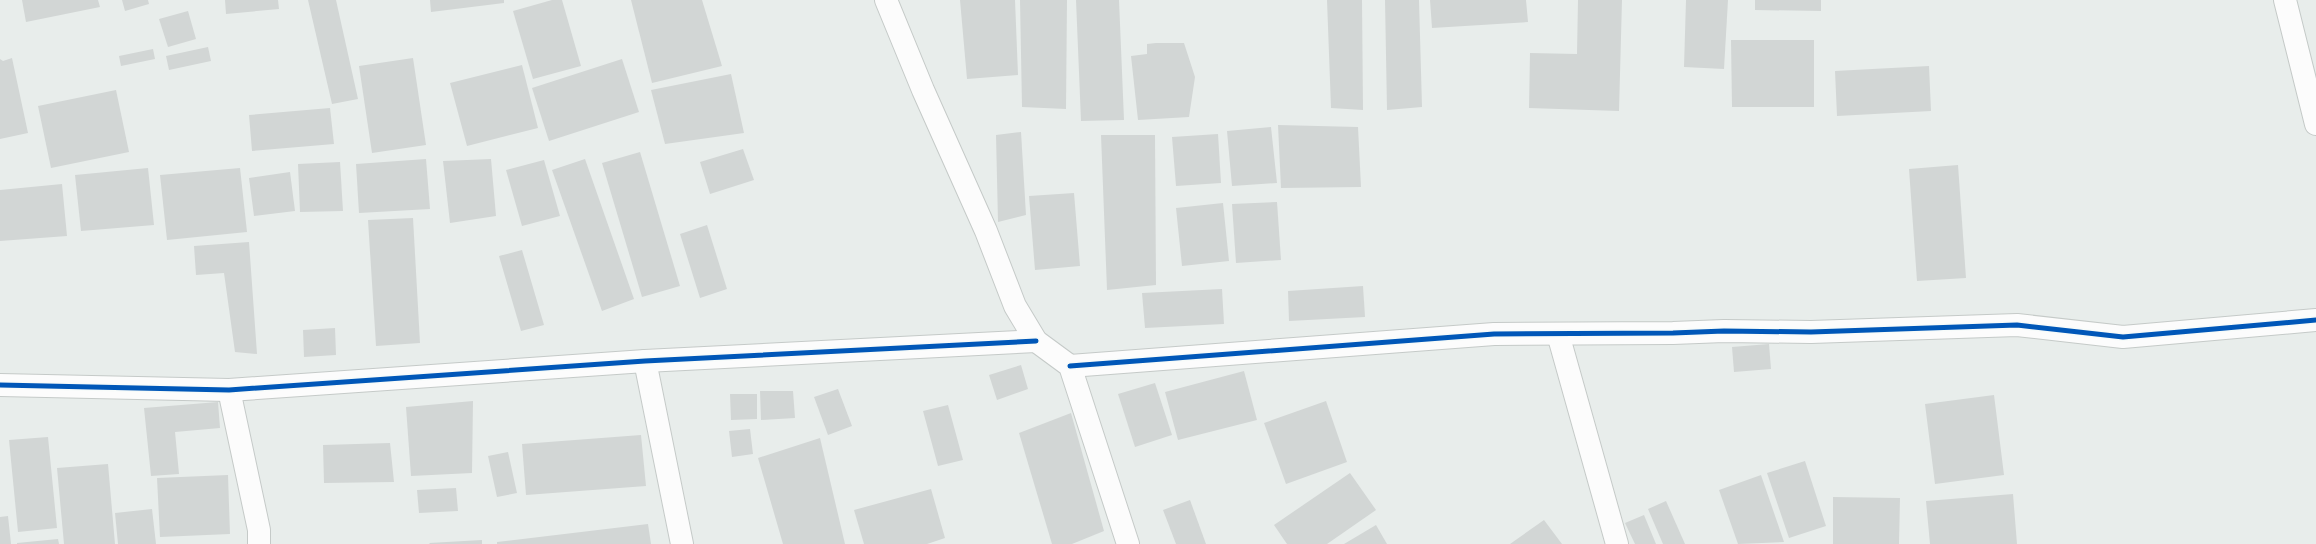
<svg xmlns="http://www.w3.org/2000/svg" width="2316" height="544" viewBox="0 0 2316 544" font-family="Manrope,sans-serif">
<rect width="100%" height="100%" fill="#e8edeb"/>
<g fill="#d2d6d5">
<path d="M22 0H98L100 7 26 22Z"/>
<path d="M122 0H148L149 4 125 11Z"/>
<path d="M225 0H278L279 9 226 14Z"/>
<path d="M308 0H336L358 99 332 104Z"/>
<path d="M430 0H504V3L431 12Z"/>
<path d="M552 0H562L581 66 533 79 513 11Z"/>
<path d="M631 0H702L722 66 652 83Z"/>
<path d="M960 0H1015L1018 75 967 79Z"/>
<path d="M1020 0H1067L1066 109 1022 107Z"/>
<path d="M1076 0H1119L1124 120 1081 121Z"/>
<path d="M1327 0H1362L1363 110 1331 108Z"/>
<path d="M1385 0H1419L1422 107 1387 110Z"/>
<path d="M1430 0H1526L1528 22 1432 28Z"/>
<path d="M1578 0H1622L1619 111 1529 108 1530 53 1577 54Z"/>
<path d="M1686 0H1728L1724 69 1684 67Z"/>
<path d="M1755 0H1821V11L1755 10Z"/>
<path d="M188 11 196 39 168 47 159 19Z"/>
<path d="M1731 40H1814V107H1732Z"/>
<path d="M1156 43H1184L1195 77 1189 117 1138 120 1131 56 1147 54V44Z"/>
<path d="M208 47 211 61 169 70 166 56Z"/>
<path d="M153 49 155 59 121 66 119 56Z"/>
<path d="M12 58 28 133 0 139V59L3 61Z"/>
<path d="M413 58 426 145 372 153 359 66Z"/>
<path d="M622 59 639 112 549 141 532 88Z"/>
<path d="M522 65 538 128 467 146 450 83Z"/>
<path d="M1929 66 1931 111 1837 116 1835 71Z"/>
<path d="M731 74 744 133 665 144 651 90Z"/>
<path d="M116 90 129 152 51 168 38 106Z"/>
<path d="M330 108 334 144 252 151 249 115Z"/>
<path d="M1278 125 1358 127 1361 187 1281 188Z"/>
<path d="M1271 127 1277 183 1232 186 1227 131Z"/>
<path d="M1021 132 1026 215 998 222 996 135Z"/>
<path d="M1218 134 1221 183 1176 186 1172 137Z"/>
<path d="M1101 135H1155L1156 285 1107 290Z"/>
<path d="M743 149 754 180 710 194 700 162Z"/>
<path d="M640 152 680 286 642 297 602 163Z"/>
<path d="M426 159 430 209 359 213 356 164Z"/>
<path d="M491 159 496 216 450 223 443 161Z"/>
<path d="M585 159 634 299 602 311 552 170Z"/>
<path d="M544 160 560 216 522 226 506 170Z"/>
<path d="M340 162 343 211 300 212 298 164Z"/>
<path d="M1958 165 1966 278 1917 281 1909 169Z"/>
<path d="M148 168 154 225 81 231 75 175Z"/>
<path d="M240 168 247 232 167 240 160 175Z"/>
<path d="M290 172 295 211 254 216 249 178Z"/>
<path d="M62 184 67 236 0 241V190Z"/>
<path d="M1074 193 1080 266 1035 270 1029 196Z"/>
<path d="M1277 202 1281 260 1236 263 1232 204Z"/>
<path d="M1223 203 1229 261 1182 266 1176 208Z"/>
<path d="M413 218 420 343 376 346 368 220Z"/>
<path d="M707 225 727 289 700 298 680 234Z"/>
<path d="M249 242 257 354 235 352 224 273 196 275 194 246Z"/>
<path d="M522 250 544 325 521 331 499 256Z"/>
<path d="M1363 286 1365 317 1289 321 1288 291Z"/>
<path d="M1222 289 1224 324 1145 328 1142 293Z"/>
<path d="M335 328 336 355 304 357 303 330Z"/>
<path d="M1769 344 1771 369 1734 372 1732 347Z"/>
<path d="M1021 365 1028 389 997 400 989 375Z"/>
<path d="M1244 371 1257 420 1178 440 1165 392Z"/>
<path d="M1155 383 1172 435 1135 447 1118 394Z"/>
<path d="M838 389 852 426 828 435 814 397Z"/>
<path d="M760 391H793L795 418 761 420Z"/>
<path d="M730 394H757V419L731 420Z"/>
<path d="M1994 395 2004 475 1935 484 1925 404Z"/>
<path d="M473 401 472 473 411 476 406 407Z"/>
<path d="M1326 401 1347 462 1286 484 1264 423Z"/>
<path d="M218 402 220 428 175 432 179 474 151 476 144 408Z"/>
<path d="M948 405 963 460 938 466 923 411Z"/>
<path d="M1071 413 1104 531 1072 544H1052L1019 433Z"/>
<path d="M750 429 753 454 732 457 729 431Z"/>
<path d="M641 435 646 486 526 495 522 444Z"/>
<path d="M48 437 57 528 18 532 9 440Z"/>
<path d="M820 438 845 544H783L758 458Z"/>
<path d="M390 443 394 482 324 483 323 445Z"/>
<path d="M508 452 517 493 497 497 488 456Z"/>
<path d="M1805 461 1826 526 1789 538 1767 473Z"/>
<path d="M108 464 115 544H64L57 468Z"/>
<path d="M1350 473 1376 510 1327 544H1287L1274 525Z"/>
<path d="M228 475 230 534 160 537 157 478Z"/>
<path d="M1761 475 1784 542 1738 544 1719 490Z"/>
<path d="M456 488 458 511 419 513 417 490Z"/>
<path d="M931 489 945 538 927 544H864L854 510Z"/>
<path d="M2013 494 2017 544H1930L1926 501Z"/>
<path d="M1833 497 1900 498 1899 544H1833Z"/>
<path d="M1190 500 1206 544H1176L1163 510Z"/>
<path d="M1666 501 1685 544H1663L1648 509Z"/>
<path d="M152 509 156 544H118L115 513Z"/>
<path d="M1644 515 1656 544H1635L1625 523Z"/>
<path d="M8 516 11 544H0V517Z"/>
<path d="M1544 520 1562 544H1510Z"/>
<path d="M648 524 651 544H497V542Z"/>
<path d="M1376 525 1387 544H1344Z"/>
<path d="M58 539 59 544H17V543Z"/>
<path d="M482 540V544H430L429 543Z"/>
</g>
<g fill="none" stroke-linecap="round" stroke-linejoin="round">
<g stroke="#c5cac8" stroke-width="24">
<g id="minor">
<path d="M886 0 923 90 986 231 1015 306 1036 341 1070 366 1128 544"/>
<path d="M2285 0 2316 124"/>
<path d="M1558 334 1617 544"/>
<path d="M645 361 682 544"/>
<path d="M1070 366 1494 334 1673 333 1724 331 1811 332 2017 325 2123 337 2316 320"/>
<path d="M0 385 229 390 645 361 1036 341"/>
<path d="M229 390 259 530V544"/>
</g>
</g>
<use href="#minor" stroke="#fcfcfc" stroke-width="22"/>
<g stroke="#f7fbf9" stroke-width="8">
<g id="cycleway">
<path d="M1070 366 1494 334 1673 333 1724 331 1811 332 2017 325 2123 337 2316 320"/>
<path d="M0 385 229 390 645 361 1036 341"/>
</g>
</g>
<use href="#cycleway" stroke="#0057b8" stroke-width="5"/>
</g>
</svg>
